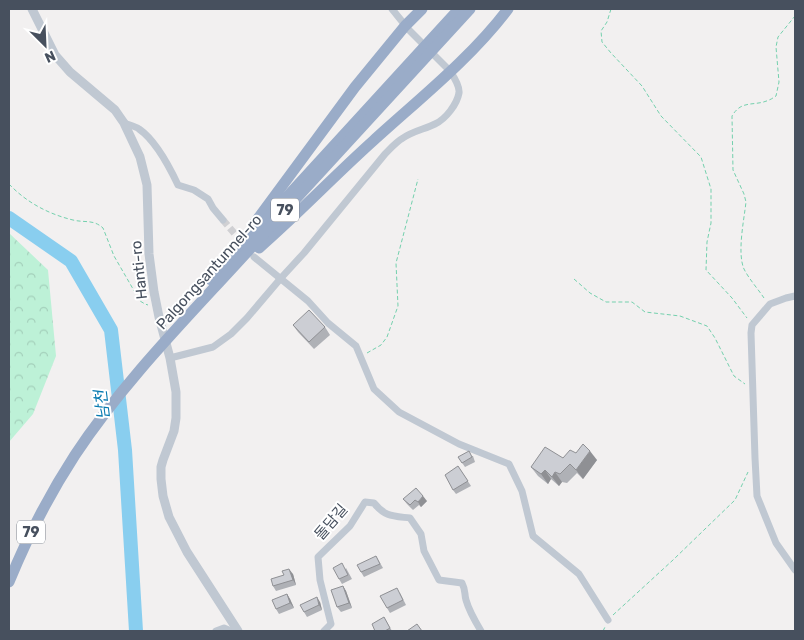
<svg xmlns="http://www.w3.org/2000/svg" width="804" height="640" viewBox="0 0 804 640" font-family="Rubik,'Noto Sans KR',sans-serif">
<defs>
<pattern id="forest-crowns" width="20" height="18" patternUnits="userSpaceOnUse" patternTransform="scale(1.25)"><rect width="20" height="18" fill="#bdf1d7"/><path d="M2 6a3 3 0 1 1 6 0M12 15a3 3 0 1 1 6 0" fill="none" stroke="#a4d0bb"/></pattern>
</defs>
<rect width="100%" height="100%" fill="#f2f0f0"/>
<path fill="url(#forest-crowns)" d="M9 233 48 270 56 356 33 414 9 442Z"/>
<g fill="none" stroke-linecap="round" stroke-linejoin="round">
<path stroke="#89ceef" stroke-width="14" d="M9 218 71 261 111 330 125 450 136 631"/>
<path stroke="#d0d0d3" stroke-width="7" stroke-dasharray="7 3.5" stroke-linecap="butt" d="M223 220 245 246"/>
<g stroke="#74d0ad" stroke-width="1" stroke-dasharray="4 2.5" stroke-linecap="butt">
<path d="M611 9 607 22 601 31 602 42 611 53 642 86 661 116 701 157 711 189V223L707 242 706 270 732 298 747 318"/>
<path d="M9 184C26 202 48 214 73 220 85 223 93 219 103 228L114 256 140 301 145 304 148 305"/>
<path d="M574 279 590 293 606 302H632L645 312 680 316 707 326 715 338 734 376 745 384"/>
<path d="M764 298C758 289 749 279 744 269 737 253 744 220 746 202L744 194 733 170 732 116C742 99 754 107 769 100 772 99 774 97 776 96L779 82 776 47 778 37 795 16"/>
<path d="M367 353 381 345 387 337 398 306 396 263 418 179"/>
<path d="M613 615 673 560 735 500 748 472"/>
<path d="M603 631 605 627"/>
</g>
<g stroke="#c0c8d2" stroke-width="7">
<path d="M124 123C129 125 135 126 139 129 155 140 170 168 178 185L194 190 208 199 213 208 223 220"/>
<path d="M254 257 308 301 328 323 356 346 374 389 399 412 459 444 509 464 522 491 533 536 579 574 608 620"/>
<path d="M795 296 786 298 770 304 752 325 751 333 755 458 757 496 776 543 795 570"/>
<path d="M170 358 213 347 231 334 247 318 281 278 304 253 385 154C391 148 396 142 403 138 413 131 425 129 435 124 446 119 457 104 459 93 460 86 454 77 450 71L409 30 392 9"/>
<path d="M216 631 224 628 231 631"/>
<path d="M324 631 331 624 320 580 318 557 350 526 365 502 374 503C385 517 393 516 410 518L421 534 424 551 439 580 462 583C466 591 464 593 466 600 469 611 475 621 481 631"/>
</g>
<path stroke="#c0c8d2" stroke-width="9" d="M32 9 55 55 70 72 115 110 124 123 140 157 147 185 149 254 154 292 159 317 170 358 176 392V418L174 431 163 460 161 467V479L163 496 169 517 187 552 238 631"/>
<g stroke="#9aacc8" stroke-width="11">
<path d="M254 224 355 87 405 26 422 9"/>
<path d="M259 248C298 214 334 176 373 141 419 99 470 59 508 9"/>
<path d="M231 258 459 9"/>
<path d="M211 280 234 250"/>
<path d="M9 582C27 538 49 495 75 455 124 381 188 317 248 251 322 170 396 90 470 9"/>
</g>
</g>
<g fill="#afb1b6">
<path d="M293 325 325 327 330 335 314 349 298 332Z"/>
<path d="M576 453 597 460 583 479 577 473 567 483 562 482 559 486 551 479 548 484 538 476 531 467 563 458Z"/>
<path d="M473 456 475 462 465 467 458 457Z"/>
<path d="M458 466 471 486 456 494 453 490Z"/>
<path d="M403 499 427 501 421 507 419 505 413 510 407 504Z"/>
<path d="M376 556 383 568 364 577 361 572Z"/>
<path d="M346 568 352 579 342 584 339 579Z"/>
<path d="M293 574 296 585 276 591 273 586Z"/>
<path d="M343 586 346 591 352 608 341 612 337 607Z"/>
<path d="M400 593 406 605 390 613 387 608Z"/>
<path d="M287 594 290 599 294 608 279 614 276 609Z"/>
<path d="M320 602 322 610 307 617 304 612Z"/>
<path d="M384 617 392 631H375Z"/>
</g>
<g fill="#8f9094">
<path d="M590 451 597 460 583 479 576 470Z"/>
<path d="M545 470 551 479 548 484 541 474Z"/>
<path d="M555 472 562 482 559 486 552 477Z"/>
<path d="M423 496 427 501 421 507 418 502Z"/>
<path d="M289 569 293 574 296 585 293 580Z"/>
<path d="M343 586 346 591 352 608 349 603Z"/>
<path d="M287 594 290 599 294 608 290 603Z"/>
<path d="M317 597 320 602 322 610 319 605Z"/>
</g>
<g fill="#ccced4" stroke="#8f9094">
<path d="M309 310 325 327 309 342 293 325Z"/>
<path d="M583 444 590 451 576 470 570 464 560 474 555 472 552 477 545 470 541 474 531 467 545 447 563 458 570 450 576 453Z"/>
<path d="M469 451 472 457 462 463 458 457Z"/>
<path d="M458 466 468 481 453 490 445 475Z"/>
<path d="M416 488 423 496 418 502 415 500 410 505 403 499Z"/>
<path d="M376 556 380 564 361 572 357 565Z"/>
<path d="M342 563 348 575 339 579 333 568Z"/>
<path d="M289 569 293 580 273 586 271 579 284 575 282 571Z"/>
<path d="M343 586 349 603 337 607 331 590Z"/>
<path d="M397 588 403 600 387 608 380 596Z"/>
<path d="M287 594 290 603 276 609 272 600Z"/>
<path d="M317 597 319 605 304 612 300 605Z"/>
<path d="M384 617 390 628 385 631H375L372 624Z"/>
<path d="M417 624 422 631H407Z"/>
</g>
<g text-anchor="middle" dominant-baseline="central" stroke-width="4" stroke-linejoin="round" paint-order="stroke">
<g fill="#fff" stroke="#7e848e" stroke-width="1">
<rect x="271" y="198.5" width="28" height="23" rx="4"/>
<rect x="17" y="520.5" width="28" height="23" rx="4"/>
</g>
<g font-size="14" font-weight="bold" fill="#47505e">
<text x="285" y="210">79</text>
<text x="31" y="532">79</text>
</g>
<g font-size="15" fill="#47505e" stroke="#fff">
<text transform="translate(139 270) rotate(-96)">Hanti-ro</text>
<text transform="translate(209 272) rotate(-48)">Palgongsantunnel-ro</text>
<text transform="translate(331 522) rotate(-49)">돌담길</text>
</g>
<g font-size="16" font-style="italic" fill="#077ab0" stroke="#fff">
<text transform="translate(102 405) rotate(-97)">남천</text>
</g>
</g>
<rect width="804" height="640" fill="none" stroke="#47505e" stroke-width="20"/>
<g transform="translate(45 45) rotate(156)" stroke="#ffffff" stroke-width="4" paint-order="stroke">
<path d="M0-4L9 19L0 12L-9 19Z" fill="#47505e"/>
<text y="-8" font-size="14" font-weight="bold" text-anchor="middle" fill="#47505e">N</text>
</g>
</svg>
